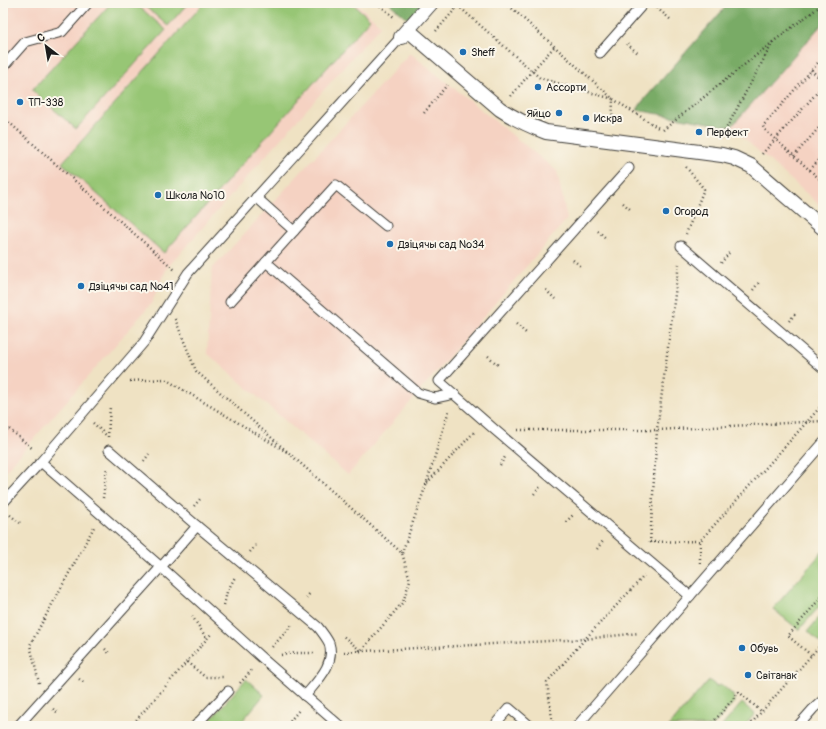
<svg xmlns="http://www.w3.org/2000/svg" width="826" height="729" viewBox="0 0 826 729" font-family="Pangolin,sans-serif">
<rect width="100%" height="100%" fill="#fbf7ec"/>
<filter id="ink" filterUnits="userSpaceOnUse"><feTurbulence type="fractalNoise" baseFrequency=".025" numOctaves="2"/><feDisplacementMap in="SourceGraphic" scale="8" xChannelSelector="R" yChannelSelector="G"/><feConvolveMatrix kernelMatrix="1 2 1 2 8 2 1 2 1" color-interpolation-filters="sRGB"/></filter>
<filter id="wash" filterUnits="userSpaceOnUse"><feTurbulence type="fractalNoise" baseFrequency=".012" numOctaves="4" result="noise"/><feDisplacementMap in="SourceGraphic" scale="16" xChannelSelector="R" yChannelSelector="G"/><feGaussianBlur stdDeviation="0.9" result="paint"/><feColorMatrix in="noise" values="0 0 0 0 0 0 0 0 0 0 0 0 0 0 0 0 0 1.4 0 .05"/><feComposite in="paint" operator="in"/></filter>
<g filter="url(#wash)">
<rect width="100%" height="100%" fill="#efe2c3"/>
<g fill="#f5d2c2">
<path d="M3 3H356L381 25 167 268 151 304 3 474Z"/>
<path d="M823 23V208L731 127Z"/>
<path d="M410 53 557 171 567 219 348 475 207 353 212 269Z"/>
</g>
<g fill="#97c675" stroke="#5a7148">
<path d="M111 3H135L166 30 76 129 32 90Z"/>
<path d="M141 3H188L168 26Z"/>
<path d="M204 3H352L370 19 164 253 62 163Z"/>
<path d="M823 551V602L799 630 773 609Z"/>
<path d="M823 613V640L821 643 808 631Z"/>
<path d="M246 679 264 695 238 726H205Z"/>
<path d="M709 680 716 686 722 685 733 695 734 702 713 726H669Z"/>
<path d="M742 703 755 714 744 726H722Z"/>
</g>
<g fill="#79ab66" stroke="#4a6441">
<path d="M389 3H422L408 19Z"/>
<path d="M729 3H823V23L731 127 637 110 642 102Z"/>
</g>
</g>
<g filter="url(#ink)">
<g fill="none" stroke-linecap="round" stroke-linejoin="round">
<g stroke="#3c3a35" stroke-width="11">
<g id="service">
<path d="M600 53 644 3"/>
<path d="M3 67 25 42 62 32 88 3"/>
<path d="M629 168 439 381 495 430 690 596"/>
<path d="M294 231 336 185 386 226"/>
<path d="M681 246 823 368"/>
<path d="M266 262 418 393 435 398 454 394"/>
<path d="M230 302 294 231 256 197"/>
<path d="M109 450 197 526 318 627C322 632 326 637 329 643 336 664 317 681 305 696"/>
<path d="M41 462 161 567 262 658 340 726"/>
<path d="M3 503 38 465 144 342 188 273 401 37"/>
<path d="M497 722 509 708 530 726"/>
<path d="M18 726 161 567 197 526"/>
<path d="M195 726 228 691"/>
<path d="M577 726 823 443"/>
<path d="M798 726 813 709 823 700"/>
</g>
</g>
<g stroke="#3c3a35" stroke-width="16">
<g id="pedestrian">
<path d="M408 30 500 109C515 119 530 126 546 132L722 155 734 158 751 166 823 228"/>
<path d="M401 37 431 3"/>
</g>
</g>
<g stroke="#3c3a35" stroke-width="2.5" stroke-dasharray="1 3" stroke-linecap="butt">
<path d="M377 3 395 18"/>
<path d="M455 3 540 78 613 99 612 125"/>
<path d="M506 3 613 99 660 129"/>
<path d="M657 8 670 19"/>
<path d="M436 31 458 6"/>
<path d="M627 44 639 54"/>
<path d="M823 57 763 126 764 129 823 182"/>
<path d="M811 70 823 81"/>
<path d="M511 96 532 71 555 46"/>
<path d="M424 113 447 85"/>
<path d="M3 117 175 270"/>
<path d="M663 130 774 41 823 4"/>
<path d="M721 138 773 42"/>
<path d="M762 154 823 86"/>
<path d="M794 156 823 123"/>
<path d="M686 167 704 189 686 234"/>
<path d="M810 170 823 155"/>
<path d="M623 203 631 210"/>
<path d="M598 231 607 239"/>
<path d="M573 260 582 267"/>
<path d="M721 263 729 253"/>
<path d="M546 290 555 299"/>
<path d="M753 290 760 281"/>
<path d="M175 319 196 371 402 553 410 580 403 602 361 651 343 636"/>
<path d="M789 321 797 312"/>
<path d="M516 324 526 333"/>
<path d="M488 356 498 365"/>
<path d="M130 381 165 379 287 452"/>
<path d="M93 423 107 436"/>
<path d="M3 424 33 449"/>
<path d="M518 430H657L823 421"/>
<path d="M108 437 110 406"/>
<path d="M144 461 149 454"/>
<path d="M500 465 505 457"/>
<path d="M427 483 475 431"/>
<path d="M534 494 540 487"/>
<path d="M103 498 107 467"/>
<path d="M194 506 201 498"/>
<path d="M10 515 20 523"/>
<path d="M566 522 573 515"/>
<path d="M650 542 700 541"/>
<path d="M650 543 657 430 679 264"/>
<path d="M597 549 603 541"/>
<path d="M250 552 256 545"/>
<path d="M402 553 426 485 449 410"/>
<path d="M700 563V541L823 404"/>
<path d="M306 598 311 592"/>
<path d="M224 605 227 592 235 577"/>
<path d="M192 616 207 639"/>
<path d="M272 647 293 624"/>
<path d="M105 649 110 654"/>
<path d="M344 652 585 639 639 633"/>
<path d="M281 655 295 653H315"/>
<path d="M811 655 788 636 823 595"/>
<path d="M187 662 205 677H223"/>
<path d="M79 679 85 683"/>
<path d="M39 683 30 645 94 527"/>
<path d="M240 683 253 669"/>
<path d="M53 709 58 713"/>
<path d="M290 721 300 709"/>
<path d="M131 726 212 633"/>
<path d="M553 726 547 682 585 639 644 576"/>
<path d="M710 726 739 692 762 712"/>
<path d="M749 726 823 642"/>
</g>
<use href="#service" stroke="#fff" stroke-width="9"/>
<use href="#pedestrian" stroke="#fff" stroke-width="14"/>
</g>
</g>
<g fill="#1f6fb2" stroke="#fbf7ec" stroke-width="1.5">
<circle cx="463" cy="52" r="4"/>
<circle cx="538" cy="87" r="4"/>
<circle cx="20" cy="102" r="4"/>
<circle cx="559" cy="113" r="4"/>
<circle cx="586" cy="118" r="4"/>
<circle cx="699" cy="132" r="4"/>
<circle cx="158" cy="195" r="4"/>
<circle cx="666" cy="211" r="4"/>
<circle cx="390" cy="244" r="4"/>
<circle cx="81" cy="286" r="4"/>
<circle cx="742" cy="648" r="4"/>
<circle cx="748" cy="675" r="4"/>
</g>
<g text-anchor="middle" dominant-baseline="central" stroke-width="4" stroke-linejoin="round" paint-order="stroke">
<g font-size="11" fill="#1c1c1c" stroke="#fbf7ec" text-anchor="start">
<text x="471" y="52">Sheff</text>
<text x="546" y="87">Ассорти</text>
<text x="28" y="102">ТП-338</text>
<text x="551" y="113" text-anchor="end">Яйцо</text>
<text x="594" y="118">Искра</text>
<text x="707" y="132">Перфект</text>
<text x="166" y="195">Школа №10</text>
<text x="674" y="211">Огород</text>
<text x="398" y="244">Дзіцячы сад №34</text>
<text x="89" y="286">Дзіцячы сад №41</text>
<text x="750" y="648">Обувь</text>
<text x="756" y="675">Світанак</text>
</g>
</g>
<rect width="826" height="729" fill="none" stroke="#fbf7ec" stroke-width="16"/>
<g transform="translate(46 46) rotate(329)" stroke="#fbf7ec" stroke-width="3" paint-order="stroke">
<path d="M0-3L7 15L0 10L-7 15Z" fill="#1c1c1c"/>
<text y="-6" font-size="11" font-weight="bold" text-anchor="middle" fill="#1c1c1c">С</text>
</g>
</svg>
